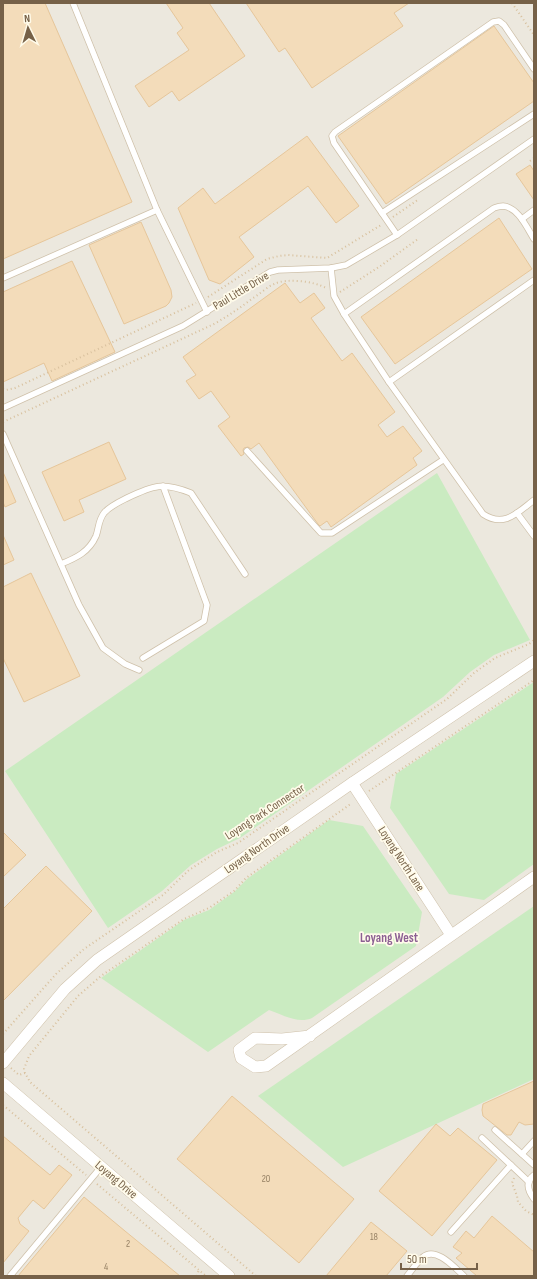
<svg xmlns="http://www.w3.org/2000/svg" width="537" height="1279" viewBox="0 0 537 1279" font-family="'Sofia Sans Condensed',sans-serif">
<rect width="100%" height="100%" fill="#fdf8e3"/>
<rect fill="#ece8de" x="3" y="3" width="531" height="1273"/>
<g fill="#caebc1">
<path d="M437 473 530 640 494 655 470 672 443 697 240 838 217 849 191 865 162 891 108 928 5 771Z"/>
<path d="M534 682V864L484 900 449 894 390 808 396 774Z"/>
<path d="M329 820 363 826 422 912 416 946 312 1018C298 1024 283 1015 269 1010L208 1052 101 978 184 920 209 910 234 892 247 879Z"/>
<path d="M534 906V1079L343 1167 258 1096Z"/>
</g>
<g fill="#f3dcba" stroke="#e6c69a">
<path d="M3 3H45L132 202 3 259Z"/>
<path d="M166 3H209L245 56 179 101 172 91 149 107 135 86 189 50 177 33 183 28Z"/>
<path d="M246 3H409L394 13 403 26 312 88 285 48 279 52Z"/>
<path d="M494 26 534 83V101L386 204 338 136Z"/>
<path d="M307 136 359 206 336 223 308 186 239 237 254 257 220 284 209 280 178 208 203 188 215 204Z"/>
<path d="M530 165 534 171V200L516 174Z"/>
<path d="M499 218 532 269 395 364 361 317Z"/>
<path d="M141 222 171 290 172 297 169 303 166 306 124 324 89 245Z"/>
<path d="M72 261 115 352 52 381 44 363 3 382V292Z"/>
<path d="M285 283 300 303 314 293 325 308 311 318 342 361 352 353 395 412 378 425 387 437 403 426 422 451 413 458 417 465 331 527 327 521 320 526 318 524 259 443 251 449 248 447 244 448 243 450 244 454 241 456 218 426 230 417 211 391 199 399 186 381 196 375 183 357Z"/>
<path d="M109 442 126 479 79 500 84 512 64 521 42 472Z"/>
<path d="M3 472 16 502 5 507 3 502Z"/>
<path d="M3 535 14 560 3 565Z"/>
<path d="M31 573 80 676 24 702 3 658V587Z"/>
<path d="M3 832 26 855 3 877Z"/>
<path d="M46 866 92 911 3 1001V909Z"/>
<path d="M534 1081V1124L525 1125 519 1122 511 1135H507L483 1116 482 1110 483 1104Z"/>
<path d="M232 1096 354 1199 299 1263 177 1159Z"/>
<path d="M436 1124 450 1136 458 1128 497 1160 432 1236 379 1191Z"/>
<path d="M3 1136 50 1175 59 1165 72 1175 44 1209 33 1200 18 1218 20 1224 29 1231 3 1263Z"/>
<path d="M84 1197 125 1231 180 1276H18Z"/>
<path d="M492 1216 534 1252V1276H477L456 1258 462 1253 453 1247 466 1231 474 1238Z"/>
<path d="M371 1222 407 1251 386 1276H326Z"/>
</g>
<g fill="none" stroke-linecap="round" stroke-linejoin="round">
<g stroke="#cfc1aa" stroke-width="7">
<g id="lane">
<path d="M73 3 157 210 207 312"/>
<path d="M382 213 534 114"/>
<path d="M522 219 534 210"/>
<path d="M397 235 334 143 332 136 335 132 493 22 499 21 504 25 534 69"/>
<path d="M331 268 334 296 344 314 389 382 483 514C504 528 517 513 534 500"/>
<path d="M3 278 157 210"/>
<path d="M344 314 494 208C497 207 501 206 503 206 518 207 527 228 534 239"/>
<path d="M389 382 534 280"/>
<path d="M3 408 183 326 270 272 278 270 331 268 346 265 397 235 534 139"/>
<path d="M3 434 79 605 103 648 125 664 139 670"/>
<path d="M247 451 321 533H332L443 460"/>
<path d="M517 513 534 536"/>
<path d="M61 564C76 558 89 552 96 536 99 528 98 521 104 513 110 506 119 502 127 498 154 485 163 482 191 493L245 574"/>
<path d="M143 658 204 621 207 605 163 486"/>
<path d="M495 1130 534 1165"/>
<path d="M482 1138 529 1182"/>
<path d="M522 1154 534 1141"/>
<path d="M534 1175C525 1182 528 1191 534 1199"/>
<path d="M451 1232 511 1165"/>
<path d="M10 1276 101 1167"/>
<path d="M407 1276C412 1270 417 1262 423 1257 436 1246 455 1268 464 1276"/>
</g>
</g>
<g stroke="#cfc1aa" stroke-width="12">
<g id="street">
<path d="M352 783 451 935"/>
<path d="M310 1036 282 1039 255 1038 239 1050 241 1058 255 1067 266 1066 534 877"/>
<path d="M3 1063 65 989 97 960 352 783 534 661"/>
<path d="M3 1083 229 1276"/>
</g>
</g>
<g stroke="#d8c09d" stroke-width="2" stroke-dasharray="1 3" stroke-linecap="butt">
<path d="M512 3 534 35"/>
<path d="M530 161 534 158"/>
<path d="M393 217 419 199"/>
<path d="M340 292 379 267 418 239"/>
<path d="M208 297 267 259 279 256 288 255 327 258 381 225"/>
<path d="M3 389 6 390 15 388 196 303"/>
<path d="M3 422 214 324C228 316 240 308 253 298 260 294 267 287 274 284 286 278 314 281 326 288"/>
<path d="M369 791 534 680"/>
<path d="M3 1034 56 974 84 949 163 895 189 870 217 852 238 843 447 699 474 673 495 658 529 644 534 640"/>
<path d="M11 1068 19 1075 25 1073"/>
<path d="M3 1105 86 1175"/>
<path d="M514 1178 512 1183 517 1196 518 1202 526 1211 534 1215"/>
<path d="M97 1184 206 1276"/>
<path d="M197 1276 199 1269"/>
<path d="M256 1276 30 1082 25 1073 24 1069 29 1056 78 996 101 976 184 919 209 908 234 891 246 878 352 803"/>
</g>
<use href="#lane" stroke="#fff" stroke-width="5.5"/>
<use href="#street" stroke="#fff" stroke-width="11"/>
</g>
<g text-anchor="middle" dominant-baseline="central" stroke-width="3.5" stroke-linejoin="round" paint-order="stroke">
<g font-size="10" fill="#958064">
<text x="266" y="1179">20</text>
<text x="374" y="1237">18</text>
<text x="128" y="1244">2</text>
<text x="106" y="1267">4</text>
</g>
<g font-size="12" fill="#766148" stroke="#fffbea">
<text transform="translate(241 291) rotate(-31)">Paul Little Drive</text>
<text transform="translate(265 812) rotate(-33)">Loyang Park Connector</text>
<text transform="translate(257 849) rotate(-35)">Loyang North Drive</text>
<text transform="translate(401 859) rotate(57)">Loyang North Lane</text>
<text transform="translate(116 1180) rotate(40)">Loyang Drive</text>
</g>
<g font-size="13" font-weight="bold" fill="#8c6093" stroke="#fffbea">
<text x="389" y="938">Loyang West</text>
</g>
</g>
<rect width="537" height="1279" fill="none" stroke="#766148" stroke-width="8"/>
<g transform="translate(28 28) rotate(355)" stroke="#fffbea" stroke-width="3" paint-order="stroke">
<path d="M0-3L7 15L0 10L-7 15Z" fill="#766148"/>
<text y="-6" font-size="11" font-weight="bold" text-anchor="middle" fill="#766148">N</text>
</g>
<path d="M401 1263v6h76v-6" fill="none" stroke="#766148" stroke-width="2"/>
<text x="407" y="1263" font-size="12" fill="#766148" stroke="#fffbea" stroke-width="3" paint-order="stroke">50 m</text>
</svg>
